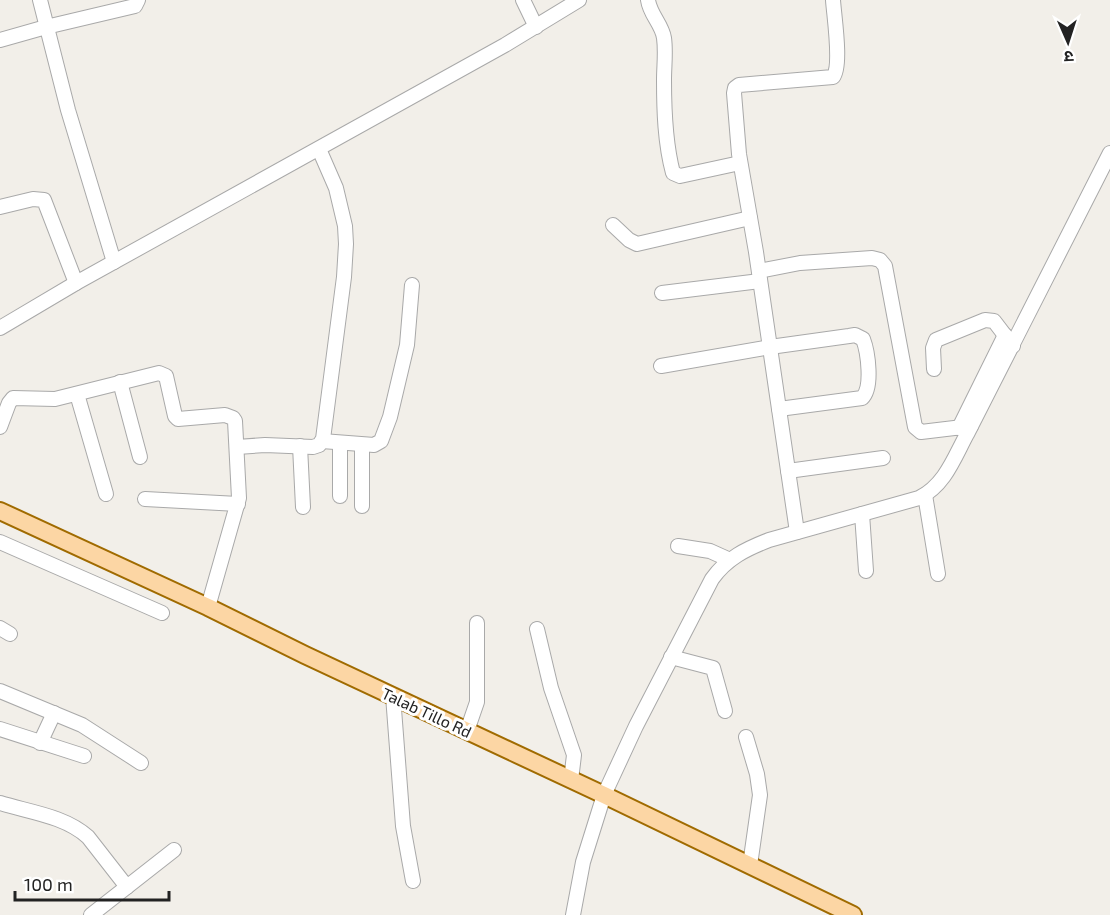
<svg xmlns="http://www.w3.org/2000/svg" width="1110" height="915" viewBox="0 0 1110 915" font-family="'Exo 2','Noto Sans Devanagari',sans-serif">
<rect width="100%" height="100%" fill="#f2efe9"/>
<g fill="none" stroke-linecap="round" stroke-linejoin="round">
<g stroke="#a9a9a9" stroke-width="16">
<g id="minor">
<path d="M40 0 68 110 114 262"/>
<path d="M523 0 536 27"/>
<path d="M648 0C650 15 662 24 664 38 666 52 664 66 664 80 664 111 665 143 673 173L680 176 740 163"/>
<path d="M0 40 46 27 135 6 138 0"/>
<path d="M0 207 33 199 44 200 76 283"/>
<path d="M613 225 629 240 637 244 750 218"/>
<path d="M759 271 800 263 872 258 880 260 885 266 915 427 921 432 971 426"/>
<path d="M662 293 760 281"/>
<path d="M0 328 76 283 505 45 579 0"/>
<path d="M661 366 770 347 849 336 855 335 863 339C868 352 873 388 862 398L779 409"/>
<path d="M934 369 933 348 936 340 985 320 994 321 1013 346"/>
<path d="M120 382 140 457"/>
<path d="M77 394 106 494"/>
<path d="M0 427 9 403 13 398 55 399 159 373 166 376 175 416 178 419 225 415 233 418 235 421 239 498 208 607"/>
<path d="M959 428 1005 335"/>
<path d="M322 441 374 445 381 441 390 417 407 345 412 285"/>
<path d="M340 443V496"/>
<path d="M300 446 303 507"/>
<path d="M237 447 265 445 313 447 319 445 323 439 344 277 346 244 345 226 336 188 319 149"/>
<path d="M788 471 883 458"/>
<path d="M925 495 938 574"/>
<path d="M145 499 238 504"/>
<path d="M362 506V445"/>
<path d="M862 514 866 571"/>
<path d="M797 532 756 252 739 154 734 93 735 88 739 85 833 77C842 66 834 16 833 0"/>
<path d="M0 542 162 613"/>
<path d="M678 546 710 551 730 560"/>
<path d="M0 628 10 634"/>
<path d="M537 629 551 688 574 755 571 780"/>
<path d="M671 657 713 668 725 711"/>
<path d="M0 691 82 725 141 763"/>
<path d="M393 696 403 826 413 881"/>
<path d="M0 729 84 756"/>
<path d="M467 731 477 702V623"/>
<path d="M746 737 757 774 760 795 750 865"/>
<path d="M40 743 54 713"/>
<path d="M0 803C29 812 65 816 88 837L127 887"/>
<path d="M91 915 174 850"/>
<path d="M573 915 583 862 604 795 636 726 712 579C727 558 746 549 769 540L919 498C945 485 954 458 967 434L1110 153"/>
</g>
</g>
<g stroke="#a06b00" stroke-width="20">
<path id="major" d="M0 511 208 607 305 655 604 795 853 915"/>
</g>
<use href="#minor" stroke="#fff" stroke-width="14"/>
<use href="#major" stroke="#fcd6a4" stroke-width="16"/>
</g>
<g text-anchor="middle" dominant-baseline="central" stroke-width="6" stroke-linejoin="round" paint-order="stroke">
<g font-size="16" fill="#222" stroke="#fff">
<text transform="translate(427 712) rotate(25)">Talab Tillo Rd</text>
</g>
</g>
<g transform="translate(1068 42) rotate(177)" stroke="#ffffff" stroke-width="4.5" paint-order="stroke">
<path d="M0-4.5L10 22L0 15L-10 22Z" fill="#222222"/>
<text y="-9" font-size="16" font-weight="bold" text-anchor="middle" fill="#222222">उ</text>
</g>
<path d="M15 891v9h154v-9" fill="none" stroke="#222222" stroke-width="3"/>
<text x="24" y="891" font-size="18" fill="#222222" stroke="#ffffff" stroke-width="4.5" paint-order="stroke">100 m</text>
</svg>
